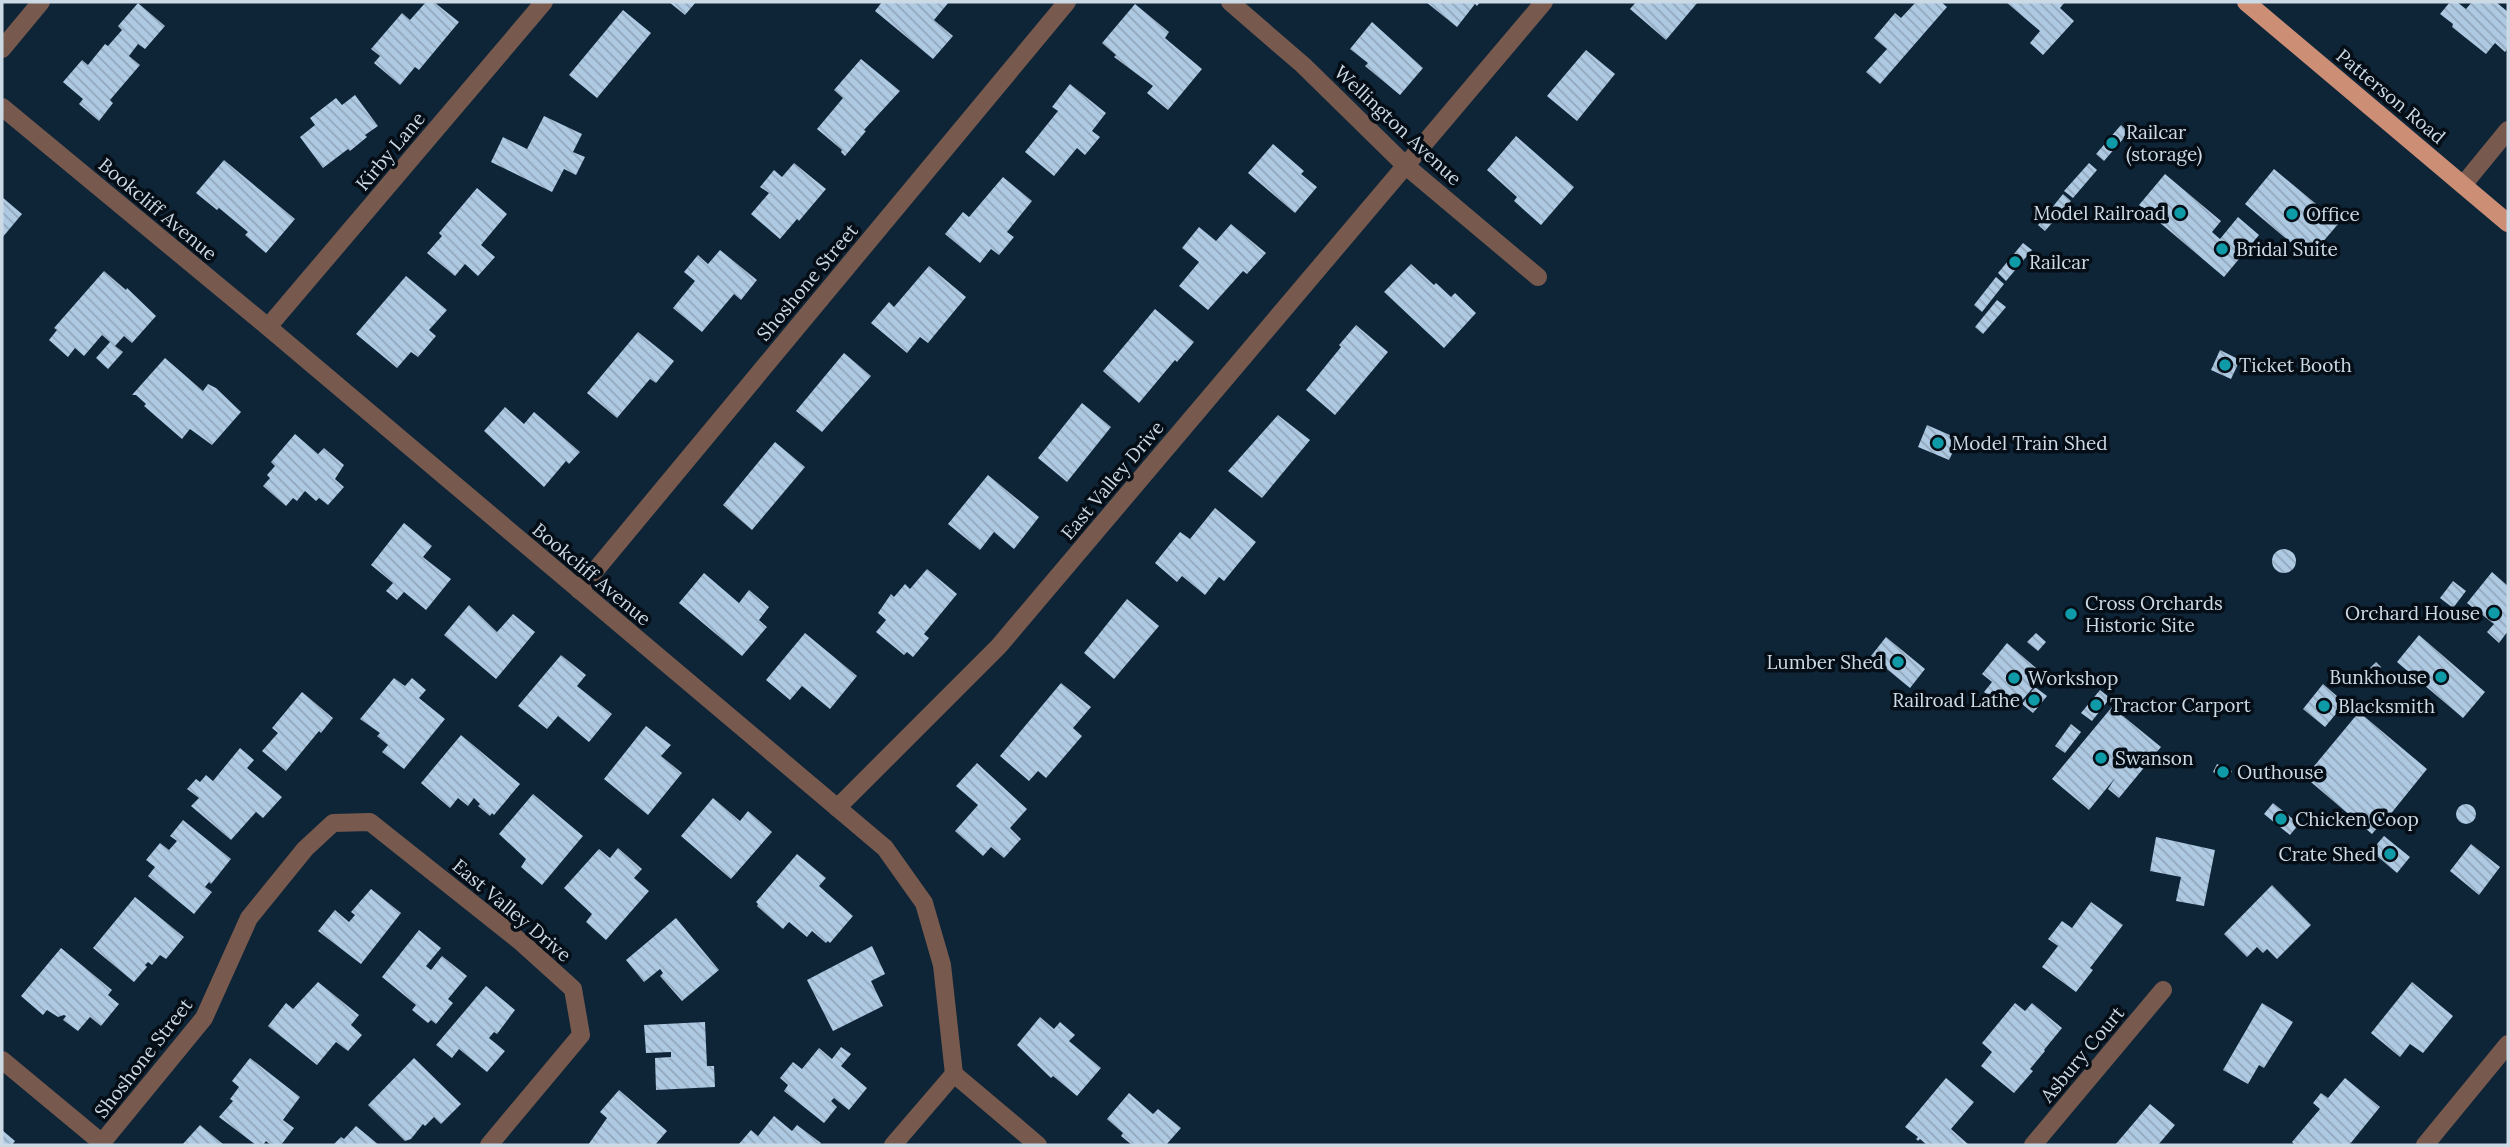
<svg xmlns="http://www.w3.org/2000/svg" width="2510" height="1147" viewBox="0 0 2510 1147" font-family="Lora,serif">
<defs>
<pattern id="building-back-hatch" width="6" height="6" patternUnits="userSpaceOnUse" patternTransform="scale(1.75)"><rect width="6" height="6" fill="#aec9e2"/><path d="M-1 5l2 2M0 0l6 6M5-1l2 2" fill="none" stroke="#92a7bb"/></pattern>
</defs>
<rect width="100%" height="100%" fill="#0e2538"/>
<g fill="url(#building-back-hatch)">
<path d="M426 2H434L459 22 419 70 415 67 400 85 374 63 380 56 371 49 402 13 410 20Z"/>
<path d="M669 2H696L685 15Z"/>
<path d="M882 2H949L934 20 953 36 933 59 875 11Z"/>
<path d="M1426 2H1480L1477 6 1475 4 1457 27Z"/>
<path d="M1636 2H1698L1666 40 1630 9Z"/>
<path d="M1916 2H1941L1947 7 1880 84 1866 72 1887 49 1874 38 1895 13 1901 18Z"/>
<path d="M2006 2H2065L2060 8 2074 21 2043 55 2030 43 2040 31Z"/>
<path d="M2450 2H2457L2466 9 2472 2H2496L2508 12V48L2505 52 2495 43 2486 54 2452 27 2453 24 2440 14Z"/>
<path d="M138 3 165 26 145 49 138 44 129 56 140 65 110 100 113 103 99 121 79 104 83 99 63 82 82 60 88 65 105 44 108 46 122 30 118 26Z"/>
<path d="M1135 4 1169 32 1165 38 1202 69 1168 110 1147 93 1153 86 1114 57 1116 55 1102 43Z"/>
<path d="M623 10 651 33 597 98 569 75Z"/>
<path d="M1372 22 1423 68 1400 95 1365 66 1368 63 1350 49Z"/>
<path d="M1586 50 1615 74 1577 121 1547 96Z"/>
<path d="M861 59 900 91 864 130 866 131 845 156 841 152 842 150 817 129 843 98 834 90Z"/>
<path d="M1070 84 1106 113 1092 131 1100 137 1085 155 1077 148 1054 176 1025 152 1058 111 1052 107Z"/>
<path d="M355 95 378 126 365 135 367 137 350 151 348 149 323 168 300 137 315 125 310 118 336 98 342 105Z"/>
<path d="M544 116 582 134 573 152 585 157 576 175 564 169 552 192 491 162 503 137 527 149Z"/>
<path d="M2121 125 2129 132 2104 161 2096 154Z"/>
<path d="M1516 136 1574 187 1541 225 1514 201 1517 197 1487 170Z"/>
<path d="M1273 144 1304 171 1301 174 1317 187 1295 213 1248 173Z"/>
<path d="M224 160 295 219 266 253 245 235 248 232 219 208 217 210 196 193Z"/>
<path d="M794 163 826 189 799 221 797 219 780 239 751 214 769 193 760 187 774 170 782 177Z"/>
<path d="M2089 163 2097 170 2073 198 2064 191Z"/>
<path d="M2274 169 2339 223 2309 258 2245 204Z"/>
<path d="M2165 174 2221 221 2212 232 2220 239 2238 217 2259 235 2224 277 2139 205Z"/>
<path d="M1003 177 1032 201 1007 232 1014 237 999 255 991 249 980 263 945 234 963 212 969 217Z"/>
<path d="M477 188 507 214 481 245 495 257 478 276 465 264 455 276 427 253 442 236 439 233Z"/>
<path d="M2063 194 2071 201 2045 231 2038 225Z"/>
<path d="M2 197 22 214 2 238Z"/>
<path d="M1231 224 1266 253 1247 274 1243 271 1208 310 1179 286 1199 262 1182 248 1199 227 1216 241Z"/>
<path d="M2023 243 2032 250 2006 281 1998 273Z"/>
<path d="M720 250 757 280 741 300 734 294 702 332 673 308 695 281 684 272 698 255 708 264Z"/>
<path d="M1411 264 1434 285 1436 283 1451 297 1455 293 1476 313 1444 348 1384 292Z"/>
<path d="M929 266 966 297 928 343 920 337 907 353 871 323 889 302 894 307Z"/>
<path d="M104 271 126 290 127 288 156 316 132 343 124 336 115 346 123 352 108 369 96 358 110 342 102 335 84 356 75 348 68 357 49 340 57 330 54 328Z"/>
<path d="M406 276 447 310 429 330 436 336 418 357 411 352 397 368 356 334Z"/>
<path d="M1996 277 2004 284 1982 312 1974 305Z"/>
<path d="M1997 300 2006 307 1983 334 1975 327Z"/>
<path d="M1155 309 1194 342 1177 362 1175 360 1139 403 1103 371Z"/>
<path d="M1356 325 1388 352 1335 415 1306 390 1341 347 1339 345Z"/>
<path d="M638 332 674 361 656 383 650 379 617 418 587 393Z"/>
<path d="M2220 350 2240 360 2231 379 2211 370Z"/>
<path d="M844 353 871 376 822 432 796 411Z"/>
<path d="M165 358 203 391 208 384 216 388 241 412 212 445 190 429 182 439 144 406 146 404 136 395H132Z"/>
<path d="M1082 403 1111 427 1067 482 1038 458Z"/>
<path d="M505 407 524 424 534 412 580 452 569 464 566 461 544 487 484 431Z"/>
<path d="M1278 415 1310 440 1262 498 1228 471Z"/>
<path d="M1927 425 1959 439 1949 460 1918 447Z"/>
<path d="M295 434 318 454 324 448 344 465 335 479 344 487 328 505 319 498 316 501 305 491 297 501 293 498 286 506 263 486 270 478 267 475 275 466 271 462Z"/>
<path d="M775 442 805 467 752 530 723 505Z"/>
<path d="M988 475 1039 517 1014 549 994 532 980 550 948 524Z"/>
<path d="M1215 508 1256 542 1224 581 1219 577 1205 595 1182 576 1177 582 1155 563 1180 532 1190 539Z"/>
<path d="M404 523 432 546 423 557 451 579 426 610 404 592 397 600 386 591 393 583 371 565Z"/>
<circle cx="2284" cy="561" r="12"/>
<path d="M927 569 957 594 924 634 929 638 913 657 907 652 904 655 876 632 886 620 878 613 891 594 894 597 905 584 910 589Z"/>
<path d="M2492 572 2508 586V631L2499 643 2487 632 2494 624 2467 603Z"/>
<path d="M704 573 739 603 749 590 769 607 759 620 767 627 742 656 679 603Z"/>
<path d="M2453 581 2466 591 2453 608 2440 598Z"/>
<path d="M1127 599 1159 626 1114 679 1084 653Z"/>
<path d="M469 605 497 632 513 614 535 632 496 679 444 635Z"/>
<path d="M805 633 857 676 830 709 802 686 790 700 766 680Z"/>
<path d="M2036 633 2046 642 2038 651 2027 642Z"/>
<path d="M2419 635 2485 692 2463 718 2397 662Z"/>
<path d="M1886 637 1925 669 1910 688 1871 656Z"/>
<path d="M2007 643 2044 675 2019 704 2014 700 2005 710 1984 692 1992 682 1982 674Z"/>
<path d="M561 655 586 675 577 686 612 714 589 742 558 716 547 729 518 706Z"/>
<path d="M2376 662 2381 667 2376 673 2370 668Z"/>
<path d="M2367 672 2373 677 2368 682 2363 677Z"/>
<path d="M394 678 405 686 412 678 426 690 419 698 445 719 404 769 382 752 388 745 377 736 380 733 360 719Z"/>
<path d="M1061 683 1091 707 1073 728 1082 736 1046 778 1038 771 1029 781 1000 756Z"/>
<path d="M2323 684 2345 703 2325 727 2303 709Z"/>
<path d="M2035 687 2047 696 2033 713 2022 704Z"/>
<path d="M2100 690 2110 698 2092 721 2081 713Z"/>
<path d="M302 692 333 718 321 733 319 731 286 771 262 751 278 733 272 728Z"/>
<path d="M2112 707 2161 747 2119 798 2108 789 2115 778 2089 810 2052 779Z"/>
<path d="M2359 712 2427 769 2385 821 2384 820 2372 834 2305 777Z"/>
<path d="M2071 724 2081 732 2065 753 2055 746Z"/>
<path d="M646 726 671 745 661 756 682 773 648 815 604 779Z"/>
<path d="M461 735 520 784 494 815 492 813 490 816 478 806 480 804 474 798 468 806 458 798 450 808 421 783Z"/>
<path d="M240 748 254 760 247 768 282 797 263 818 256 812 231 840 191 806 199 798 187 789 196 779 200 782 206 775 213 781Z"/>
<path d="M977 763 1027 809 1010 828 1021 839 1004 858 991 847 983 856 955 831 978 805 956 786Z"/>
<path d="M2217 764 2232 771 2228 779 2213 772Z"/>
<path d="M533 794 583 836 542 885 521 867 526 859 499 834Z"/>
<path d="M713 798 740 821 748 811 772 832 731 879 681 836Z"/>
<path d="M2273 803 2299 824 2290 835 2264 814Z"/>
<circle cx="2466" cy="814" r="10"/>
<path d="M183 820 231 859 211 884 209 882 205 887 212 892 194 914 148 876 155 867 146 860 160 843 169 850 177 841 170 836Z"/>
<path d="M2384 836 2410 857 2397 873 2371 851Z"/>
<path d="M2156 837 2215 850 2204 906 2176 901 2181 877 2150 871Z"/>
<path d="M2471 844 2500 867 2479 895 2450 871Z"/>
<path d="M618 848 642 869 634 878 649 891 606 940 586 922 592 914 564 888 599 849 610 858Z"/>
<path d="M797 854 826 878 819 886 853 916 830 943 828 941 826 943 812 931 807 937 789 922 783 929 757 906 758 904 756 902Z"/>
<path d="M2272 885 2311 925 2277 959 2267 949 2263 953 2257 947 2247 957 2224 934Z"/>
<path d="M371 889 401 913 361 964 318 931 335 910 349 922 355 915 351 912Z"/>
<path d="M135 897 184 937 166 959 160 955 152 965 148 962 145 965 147 967 134 982 93 948Z"/>
<path d="M2091 902 2123 925 2090 968 2093 970 2076 992 2042 967 2058 946 2048 939 2062 921 2072 928Z"/>
<path d="M676 918 719 970 682 1001 660 976 663 973 660 969 644 982 626 960Z"/>
<path d="M419 930 441 948 426 966 431 970 442 956 467 976 448 999 453 1003 436 1024 431 1020 428 1023 412 1010 416 1005 382 977Z"/>
<path d="M872 946 885 974 871 981 883 1006 833 1031 807 980Z"/>
<path d="M61 948 112 990 108 995 119 1004 101 1026 90 1017 78 1031 63 1020 66 1016 64 1015 58 1017 47 1010 43 1015 21 996Z"/>
<path d="M318 982 359 1015 351 1025 362 1035 348 1051 336 1042 317 1065 268 1026 286 1003 293 1009Z"/>
<path d="M2412 982 2453 1016 2423 1053 2410 1044 2400 1057 2371 1033Z"/>
<path d="M486 986 515 1010 497 1034 494 1032 489 1038 505 1051 487 1072 459 1049 452 1058 436 1045Z"/>
<path d="M2015 1003 2025 1011 2032 1003 2062 1028 2044 1050 2045 1051 2030 1069 2033 1071 2014 1093 1981 1066 1992 1052 1982 1043Z"/>
<path d="M2262 1003 2293 1022 2264 1068 2259 1065 2248 1084 2223 1070Z"/>
<path d="M1040 1017 1054 1029 1060 1022 1075 1035 1069 1041 1101 1068 1077 1096 1053 1076 1051 1078 1017 1045Z"/>
<path d="M705 1022 707 1066H714L715 1087 656 1090 655 1058 671 1057V1052L646 1053 644 1025Z"/>
<path d="M841 1047 851 1054 841 1066 867 1088 849 1110 834 1098 831 1101 837 1107 824 1123 784 1091 788 1085 780 1078 793 1062 802 1069 819 1048 832 1059Z"/>
<path d="M250 1058 300 1097 283 1120 294 1128 281 1145H271L266 1141 263 1145H256L219 1117 233 1101 230 1099 239 1087 232 1081Z"/>
<path d="M414 1058 461 1104 441 1124 434 1117 425 1126 423 1124 411 1139 405 1141 368 1105Z"/>
<path d="M1946 1078 1974 1102 1951 1129 1969 1145H1927L1920 1139 1918 1141 1916 1139 1918 1137 1905 1127Z"/>
<path d="M2345 1078 2380 1107 2350 1144 2352 1145H2295L2292 1142 2320 1109 2313 1103 2321 1093 2328 1098Z"/>
<path d="M619 1090 667 1131 655 1145H588L607 1118 600 1112Z"/>
<path d="M1129 1093 1153 1114 1158 1109 1181 1128 1166 1145H1132L1121 1136 1123 1133 1107 1119Z"/>
<path d="M2150 1104 2175 1125 2158 1145H2115Z"/>
<path d="M774 1116 792 1131 797 1125 821 1143 819 1145H738L751 1130 758 1136Z"/>
<path d="M200 1125 224 1145H182Z"/>
<path d="M356 1126 379 1145H333L341 1137 344 1139Z"/>
<path d="M2 1130 15 1141 12 1145H2Z"/>
</g>
<g fill="none" stroke-linecap="round" stroke-linejoin="round">
<g stroke="#78594d" stroke-width="18">
<path d="M1230 2 1303 65 1406 166 1538 277"/>
<path d="M2 49 41 2"/>
<path d="M2 107 268 327 885 848 924 903 942 965 954 1074 1038 1145"/>
<path d="M2463 185 2508 130"/>
<path d="M268 327 544 2"/>
<path d="M579 590 1067 2"/>
<path d="M837 808 999 646 1544 2"/>
<path d="M2 1060 102 1143"/>
<path d="M100 1145 204 1018 249 918 305 849 333 823 370 822 521 942 573 989 581 1035 489 1145"/>
<path d="M893 1145 954 1074"/>
<path d="M2033 1145 2163 990"/>
<path d="M2425 1145 2508 1044"/>
</g>
<path stroke="#cd8e76" stroke-width="18" d="M2246 2 2508 223"/>
</g>
<g fill="#0f9aa8" stroke="#050e16" stroke-width="2.5">
<circle cx="2112" cy="143" r="7"/>
<circle cx="2180" cy="213" r="7"/>
<circle cx="2292" cy="214" r="7"/>
<circle cx="2222" cy="249" r="7"/>
<circle cx="2015" cy="262" r="7"/>
<circle cx="2225" cy="365" r="7"/>
<circle cx="1938" cy="443" r="7"/>
<circle cx="2494" cy="613" r="7"/>
<circle cx="2071" cy="614" r="7"/>
<circle cx="1898" cy="662" r="7"/>
<circle cx="2441" cy="677" r="7"/>
<circle cx="2014" cy="678" r="7"/>
<circle cx="2034" cy="700" r="7"/>
<circle cx="2096" cy="705" r="7"/>
<circle cx="2324" cy="706" r="7"/>
<circle cx="2101" cy="758" r="7"/>
<circle cx="2223" cy="772" r="7"/>
<circle cx="2281" cy="819" r="7"/>
<circle cx="2390" cy="854" r="7"/>
</g>
<g text-anchor="middle" dominant-baseline="central" stroke-width="7" stroke-linejoin="round" paint-order="stroke">
<g font-size="19" fill="#ccdae6" stroke="#050e16">
<text transform="translate(2391 96) rotate(40)">Patterson Road</text>
<text transform="translate(1398 125) rotate(43)">Wellington Avenue</text>
<text transform="translate(390 151) rotate(-50)">Kirby Lane</text>
<text transform="translate(158 209) rotate(40)">Bookcliff Avenue</text>
<text transform="translate(807 282) rotate(-50)">Shoshone Street</text>
<text transform="translate(1112 480) rotate(-50)">East Valley Drive</text>
<text transform="translate(592 574) rotate(40)">Bookcliff Avenue</text>
<text transform="translate(512 910) rotate(40)">East Valley Drive</text>
<text transform="translate(2082 1054) rotate(-50)">Asbury Court</text>
<text transform="translate(143 1058) rotate(-52)">Shoshone Street</text>
</g>
<g font-size="19" fill="#ccdae6" stroke="#050e16" text-anchor="start">
<text x="2126" y="132">Railcar<tspan x="2126" dy="22">(storage)</tspan></text>
<text x="2166" y="213" text-anchor="end">Model Railroad</text>
<text x="2306" y="214">Office</text>
<text x="2236" y="249">Bridal Suite</text>
<text x="2029" y="262">Railcar</text>
<text x="2239" y="365">Ticket Booth</text>
<text x="1952" y="443">Model Train Shed</text>
<text x="2085" y="603">Cross Orchards<tspan x="2085" dy="22">Historic Site</tspan></text>
<text x="2480" y="613" text-anchor="end">Orchard House</text>
<text x="1884" y="662" text-anchor="end">Lumber Shed</text>
<text x="2427" y="677" text-anchor="end">Bunkhouse</text>
<text x="2028" y="678">Workshop</text>
<text x="2020" y="700" text-anchor="end">Railroad Lathe</text>
<text x="2110" y="705">Tractor Carport</text>
<text x="2338" y="706">Blacksmith</text>
<text x="2115" y="758">Swanson</text>
<text x="2237" y="772">Outhouse</text>
<text x="2295" y="819">Chicken Coop</text>
<text x="2376" y="854" text-anchor="end">Crate Shed</text>
</g>
</g>
<rect width="2510" height="1147" fill="none" stroke="#ccdae6" stroke-width="7"/>
</svg>
